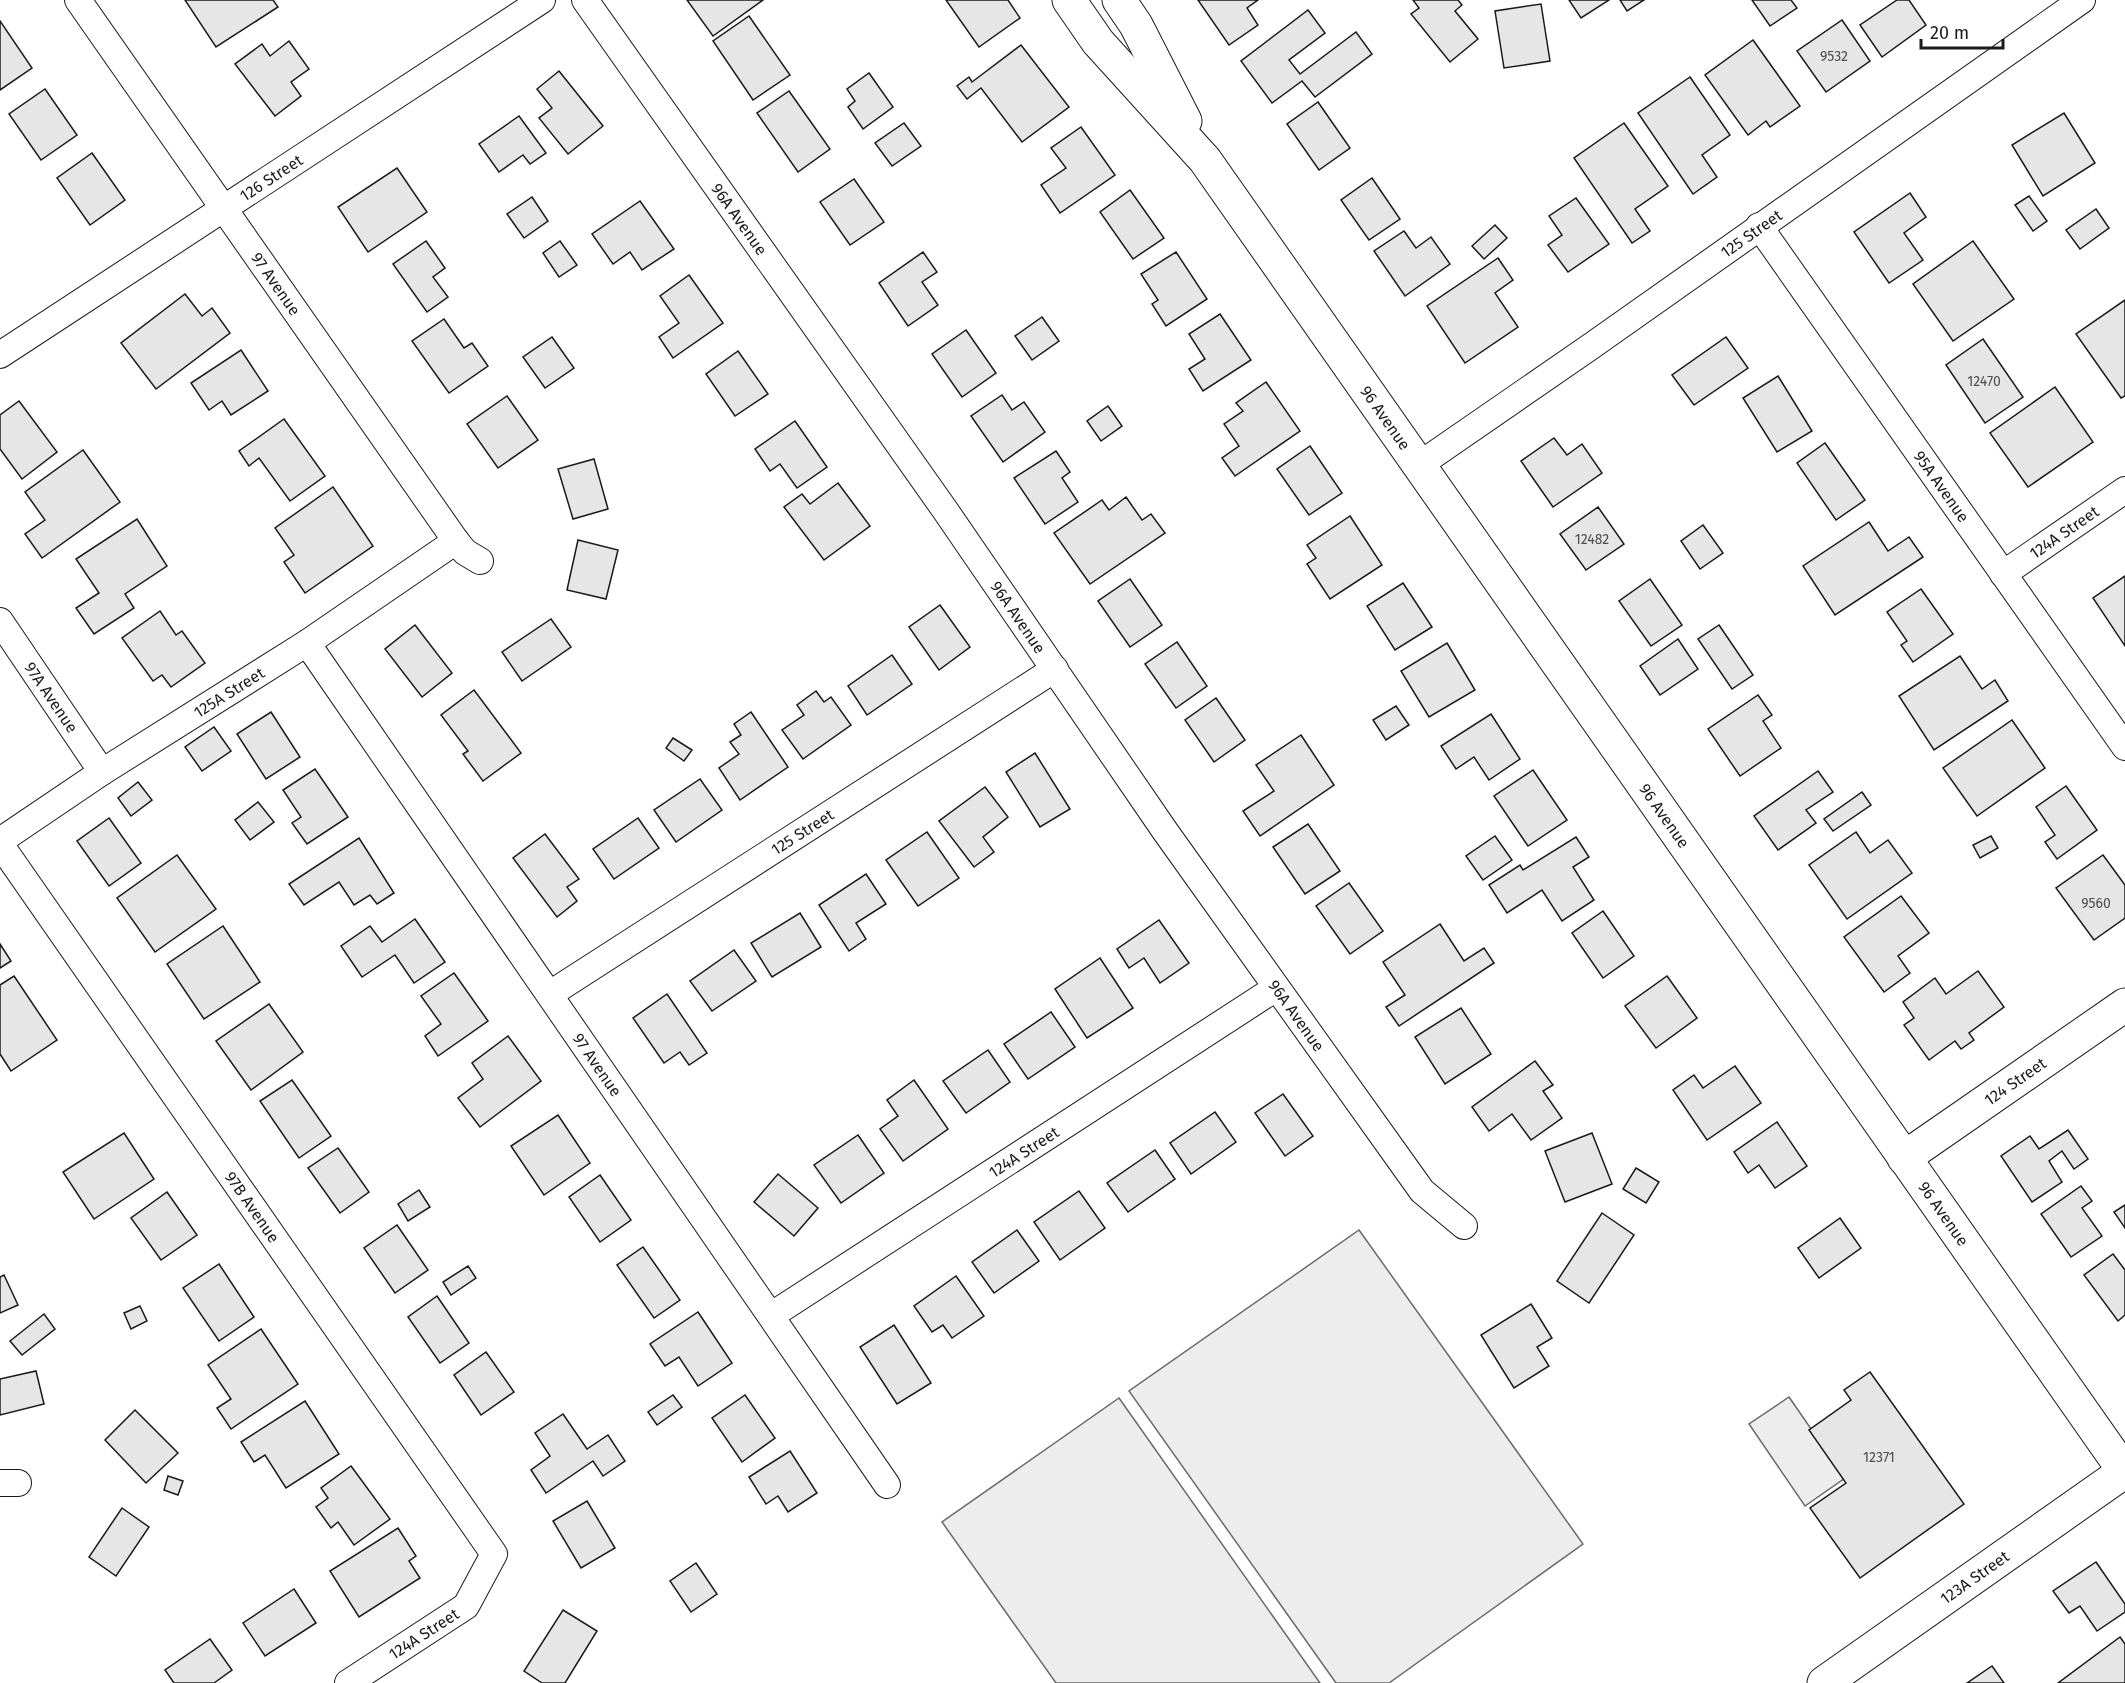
<svg xmlns="http://www.w3.org/2000/svg" width="2125" height="1683" viewBox="0 0 2125 1683" font-family="'Fira Sans',sans-serif">
<rect width="100%" height="100%" fill="#fff"/>
<g fill="#ededed" stroke="#6a6a6a" stroke-width="1.5">
<path d="M1359 1230 1583 1544 1389 1683H1336L1129 1391Z"/>
<path d="M1789 1397 1845 1478 1805 1506 1749 1424Z"/>
<path d="M1119 1398 1320 1683H1056L942 1522Z"/>
</g>
<g fill="#e6e6e6" stroke="#1a1a1a" stroke-width="1.5">
<path d="M185 0H273L278 7 216 47Z"/>
<path d="M687 0H763L713 36Z"/>
<path d="M946 0H1008L1020 18 979 47Z"/>
<path d="M1198 0H1258L1247 8 1258 25 1229 45Z"/>
<path d="M1413 0H1458L1462 5 1455 11 1478 39 1450 62 1411 14 1419 8Z"/>
<path d="M1569 0H1609L1581 18Z"/>
<path d="M1620 0H1644L1627 11Z"/>
<path d="M1752 0H1791L1797 8 1770 26Z"/>
<path d="M1897 0H1909L1926 25 1882 57 1860 25Z"/>
<path d="M1541 4 1550 61 1504 68 1495 11Z"/>
<path d="M1308 10 1325 33 1289 60 1300 74 1356 32 1372 54 1315 97 1302 81 1272 103 1241 61Z"/>
<path d="M749 16 790 75 753 100 713 41Z"/>
<path d="M1842 20 1870 61 1826 92 1797 51Z"/>
<path d="M0 21 32 68 0 90Z"/>
<path d="M1753 40 1800 106 1770 127 1766 121 1748 135 1705 75Z"/>
<path d="M289 41 309 69 291 82 301 96 275 116 235 64 262 44 270 56Z"/>
<path d="M1021 45 1069 107 1022 142 981 88 967 99 957 86 969 77 972 82Z"/>
<path d="M559 71 603 126 568 154 539 118 552 108 537 89Z"/>
<path d="M869 73 893 107 863 129 848 107 855 101 847 89Z"/>
<path d="M1690 77 1730 135 1702 155 1717 177 1693 194 1638 113Z"/>
<path d="M45 89 77 135 41 160 9 114Z"/>
<path d="M789 91 830 149 798 172 757 113Z"/>
<path d="M1318 102 1350 148 1319 170 1287 124Z"/>
<path d="M2064 113 2095 163 2043 196 2012 145Z"/>
<path d="M519 116 546 153 530 164 523 155 499 172 479 144Z"/>
<path d="M904 123 921 146 892 166 875 143Z"/>
<path d="M1624 123 1668 186 1635 209 1650 231 1632 243 1574 158Z"/>
<path d="M1081 127 1115 175 1060 213 1041 185 1066 168 1051 148Z"/>
<path d="M92 153 125 200 90 225 57 178Z"/>
<path d="M397 168 427 212 368 252 338 207Z"/>
<path d="M1372 178 1400 219 1369 240 1341 200Z"/>
<path d="M854 179 884 222 850 245 820 202Z"/>
<path d="M1130 190 1164 238 1133 259 1100 212Z"/>
<path d="M1910 193 1926 217 1904 233 1923 260 1889 283 1854 232Z"/>
<path d="M2029 196 2047 221 2033 231 2015 205Z"/>
<path d="M532 197 548 221 524 238 507 214Z"/>
<path d="M1576 198 1609 244 1568 272 1548 245 1562 235 1549 216Z"/>
<path d="M640 201 674 249 642 270 630 252 613 264 592 234Z"/>
<path d="M2096 209 2109 228 2080 249 2066 230Z"/>
<path d="M1495 225 1507 238 1484 259 1472 246Z"/>
<path d="M1404 231 1416 248 1431 237 1450 264 1405 296 1374 251Z"/>
<path d="M426 241 445 268 433 277 448 297 427 312 393 264Z"/>
<path d="M560 241 577 265 559 277 543 253Z"/>
<path d="M1973 241 2014 299 1953 341 1913 284Z"/>
<path d="M923 252 937 272 922 282 938 305 908 326 879 283Z"/>
<path d="M1176 252 1207 299 1166 326 1152 304 1158 300 1141 274Z"/>
<path d="M1498 258 1513 280 1495 293 1518 327 1465 363 1427 306Z"/>
<path d="M689 275 723 323 673 358 659 337 679 323 660 296Z"/>
<path d="M185 294 202 316 212 308 230 333 156 389 121 343Z"/>
<path d="M2125 300V396L2121 398 2076 334Z"/>
<path d="M1220 314 1251 360 1203 391 1189 369 1205 359 1189 334Z"/>
<path d="M1042 317 1059 341 1032 360 1015 336Z"/>
<path d="M444 319 464 348 472 343 488 366 449 393 412 341Z"/>
<path d="M966 330 996 373 962 397 932 354Z"/>
<path d="M552 337 574 368 545 388 523 357Z"/>
<path d="M1726 337 1748 368 1694 405 1672 375Z"/>
<path d="M1983 339 2023 397 1985 423 1946 365Z"/>
<path d="M241 350 268 391 231 415 222 401 209 410 191 383Z"/>
<path d="M738 351 768 394 735 416 706 374Z"/>
<path d="M1778 376 1812 431 1777 452 1743 398Z"/>
<path d="M1266 382 1300 431 1235 476 1222 458 1239 446 1224 424 1243 411 1236 403Z"/>
<path d="M2055 387 2093 442 2028 487 1990 433Z"/>
<path d="M1002 395 1012 410 1024 402 1045 432 1003 462 971 416Z"/>
<path d="M507 396 538 440 498 468 467 424Z"/>
<path d="M19 401 57 452 22 479 0 449V415Z"/>
<path d="M1108 406 1122 426 1101 441 1087 421Z"/>
<path d="M284 419 325 476 290 501 259 458 249 466 239 451Z"/>
<path d="M795 421 827 467 797 488 780 464 770 471 755 449Z"/>
<path d="M1554 438 1567 455 1582 444 1602 473 1553 507 1521 461Z"/>
<path d="M1825 443 1865 500 1836 520 1797 463Z"/>
<path d="M1310 446 1342 493 1309 515 1277 469Z"/>
<path d="M83 450 120 502 42 558 25 534 45 520 25 492Z"/>
<path d="M1056 451 1070 472 1062 478 1078 502 1045 524 1014 478Z"/>
<path d="M594 459 608 509 573 519 558 469Z"/>
<path d="M838 483 870 526 824 560 784 507 802 494 810 504Z"/>
<path d="M333 487 373 546 305 593 284 562 294 555 275 528Z"/>
<path d="M1126 497 1142 520 1151 514 1165 533 1090 584 1054 533 1102 500 1109 510Z"/>
<path d="M1598 507 1624 544 1586 570 1560 534Z"/>
<path d="M1350 516 1382 565 1330 599 1307 564 1316 558 1307 545Z"/>
<path d="M137 519 167 566 125 594 134 608 94 634 76 608 99 593 76 559Z"/>
<path d="M1869 522 1888 551 1909 537 1923 557 1835 615 1803 566Z"/>
<path d="M1703 525 1723 553 1700 569 1681 541Z"/>
<path d="M578 540 618 550 606 599 567 590Z"/>
<path d="M2125 576V646L2093 598Z"/>
<path d="M1130 579 1162 625 1130 647 1098 601Z"/>
<path d="M1650 579 1682 625 1651 646 1619 601Z"/>
<path d="M1403 583 1432 627 1395 650 1367 606Z"/>
<path d="M1921 589 1953 634 1913 662 1901 645 1907 641 1887 612Z"/>
<path d="M940 605 970 647 939 670 909 627Z"/>
<path d="M160 611 176 635 182 631 205 663 171 687 162 675 153 681 122 638Z"/>
<path d="M551 619 571 647 522 681 502 652Z"/>
<path d="M415 625 452 673 422 697 385 649Z"/>
<path d="M1719 625 1753 675 1732 689 1698 639Z"/>
<path d="M1678 639 1698 669 1660 695 1640 666Z"/>
<path d="M1177 642 1207 686 1176 708 1145 664Z"/>
<path d="M1447 643 1475 690 1429 717 1401 671Z"/>
<path d="M892 655 912 684 867 715 848 686Z"/>
<path d="M1960 656 1982 689 1995 680 2008 701 1934 750 1899 696Z"/>
<path d="M474 690 521 753 483 781 463 754 468 751 441 715Z"/>
<path d="M816 691 824 702 831 697 851 725 803 759 782 730 804 715 797 705Z"/>
<path d="M1758 695 1772 715 1763 721 1781 748 1740 776 1708 729Z"/>
<path d="M1216 698 1245 740 1214 762 1185 720Z"/>
<path d="M1396 706 1409 725 1386 740 1373 720Z"/>
<path d="M271 712 300 757 266 779 237 734Z"/>
<path d="M751 712 788 767 740 800 719 768 739 754 730 742 741 735 734 724Z"/>
<path d="M1491 714 1520 759 1489 780 1474 757 1456 769 1441 746Z"/>
<path d="M2012 720 2045 768 1977 816 1943 768Z"/>
<path d="M214 727 231 751 202 771 185 747Z"/>
<path d="M1301 735 1334 785 1260 836 1243 811 1274 791 1256 765Z"/>
<path d="M673 738 692 750 684 761 666 748Z"/>
<path d="M1035 753 1070 809 1040 827 1006 772Z"/>
<path d="M315 769 348 817 307 844 292 823 301 817 283 790Z"/>
<path d="M1533 770 1567 820 1528 846 1494 796Z"/>
<path d="M1818 771 1833 792 1806 810 1816 823 1778 850 1754 816Z"/>
<path d="M700 779 722 810 676 842 654 810Z"/>
<path d="M138 782 152 800 131 816 118 798Z"/>
<path d="M2066 786 2097 830 2057 859 2045 842 2055 835 2036 807Z"/>
<path d="M985 787 1008 817 983 837 994 852 974 867 939 821Z"/>
<path d="M1862 792 1871 805 1833 831 1824 819Z"/>
<path d="M258 802 274 822 250 840 235 820Z"/>
<path d="M109 818 141 863 109 886 77 841Z"/>
<path d="M638 818 659 848 614 879 593 849Z"/>
<path d="M1308 824 1340 871 1305 894 1273 847Z"/>
<path d="M927 832 959 878 918 906 886 860Z"/>
<path d="M1856 832 1870 853 1888 840 1912 873 1847 919 1809 865Z"/>
<path d="M545 834 579 879 567 887 577 901 557 917 513 858Z"/>
<path d="M1495 836 1512 860 1483 880 1466 856Z"/>
<path d="M1991 836 1998 848 1980 858 1973 845Z"/>
<path d="M1576 837 1589 857 1573 867 1594 900 1562 921 1542 890 1507 913 1489 885 1520 865 1523 870Z"/>
<path d="M359 838 394 893 377 904 370 895 354 905 339 882 304 905 289 884Z"/>
<path d="M177 855 216 909 155 952 117 898Z"/>
<path d="M2103 855 2125 885V918L2094 940 2056 888Z"/>
<path d="M866 874 886 904 856 923 866 939 849 951 819 905Z"/>
<path d="M1349 883 1383 931 1350 954 1316 906Z"/>
<path d="M1901 896 1929 933 1898 956 1910 973 1884 992 1844 937Z"/>
<path d="M1603 911 1634 956 1603 978 1572 933Z"/>
<path d="M800 913 821 947 772 977 751 943Z"/>
<path d="M415 919 445 962 414 983 395 955 362 977 341 946 370 926 382 942Z"/>
<path d="M1159 920 1189 963 1160 983 1144 958 1129 968 1117 949Z"/>
<path d="M1440 924 1464 961 1484 948 1494 963 1399 1026 1386 1007 1405 995 1383 962Z"/>
<path d="M223 926 260 982 204 1019 167 964Z"/>
<path d="M0 944 11 961 0 968Z"/>
<path d="M734 950 756 981 712 1011 690 981Z"/>
<path d="M1100 958 1133 1008 1087 1038 1055 989Z"/>
<path d="M1978 971 2004 1007 1969 1033 1974 1040 1961 1049 1955 1041 1929 1060 1904 1025 1914 1018 1903 1002 1935 978 1946 994Z"/>
<path d="M454 973 488 1021 438 1056 425 1036 441 1024 421 996Z"/>
<path d="M14 976 57 1040 11 1071 0 1054V985Z"/>
<path d="M1667 976 1697 1018 1656 1048 1625 1006Z"/>
<path d="M667 994 707 1053 689 1065 680 1052 664 1063 633 1018Z"/>
<path d="M269 1004 303 1052 251 1090 216 1041Z"/>
<path d="M1461 1008 1491 1054 1445 1084 1415 1037Z"/>
<path d="M1051 1012 1075 1047 1028 1079 1004 1044Z"/>
<path d="M508 1036 541 1081 480 1127 458 1098 483 1079 472 1063Z"/>
<path d="M988 1050 1010 1082 966 1113 943 1081Z"/>
<path d="M1535 1061 1553 1085 1543 1091 1562 1118 1531 1140 1512 1114 1489 1131 1472 1107Z"/>
<path d="M1735 1066 1761 1103 1707 1140 1673 1090 1694 1075 1703 1088Z"/>
<path d="M292 1080 331 1136 299 1158 260 1101Z"/>
<path d="M914 1080 948 1129 903 1161 880 1129 898 1116 887 1100Z"/>
<path d="M1283 1094 1313 1136 1285 1156 1255 1113Z"/>
<path d="M1215 1112 1236 1142 1191 1174 1170 1143Z"/>
<path d="M558 1115 590 1163 544 1195 511 1146Z"/>
<path d="M1777 1122 1807 1166 1775 1188 1759 1165 1748 1173 1734 1152Z"/>
<path d="M2068 1130 2088 1159 2074 1169 2062 1151 2049 1161 2062 1182 2032 1202 2001 1156 2030 1136 2039 1149Z"/>
<path d="M124 1133 154 1179 94 1219 63 1172Z"/>
<path d="M1592 1133 1612 1184 1565 1202 1545 1151Z"/>
<path d="M858 1135 884 1173 841 1203 814 1165Z"/>
<path d="M338 1148 369 1192 340 1213 308 1168Z"/>
<path d="M1155 1150 1175 1179 1128 1212 1107 1183Z"/>
<path d="M1636 1168 1659 1182 1646 1203 1623 1189Z"/>
<path d="M778 1174 818 1208 794 1236 754 1202Z"/>
<path d="M600 1175 631 1220 600 1242 569 1197Z"/>
<path d="M2081 1186 2092 1201 2082 1208 2102 1236 2071 1257 2041 1214Z"/>
<path d="M419 1190 430 1207 408 1221 398 1204Z"/>
<path d="M1079 1191 1105 1228 1060 1260 1034 1222Z"/>
<path d="M167 1192 197 1235 161 1260 131 1218Z"/>
<path d="M2125 1205V1228L2114 1212Z"/>
<path d="M1602 1213 1634 1235 1589 1303 1557 1281Z"/>
<path d="M1840 1218 1861 1248 1819 1278 1798 1248Z"/>
<path d="M397 1225 428 1270 395 1293 364 1248Z"/>
<path d="M1017 1230 1039 1261 994 1293 972 1262Z"/>
<path d="M643 1247 680 1300 654 1318 617 1265Z"/>
<path d="M2113 1254 2125 1270V1315L2118 1321 2084 1275Z"/>
<path d="M219 1264 254 1317 219 1341 183 1288Z"/>
<path d="M468 1266 476 1278 451 1295 443 1282Z"/>
<path d="M4 1275 18 1305 0 1313V1277Z"/>
<path d="M956 1276 984 1316 952 1338 943 1325 932 1332 914 1306Z"/>
<path d="M437 1296 469 1343 440 1363 408 1317Z"/>
<path d="M1531 1304 1552 1338 1537 1347 1549 1366 1514 1388 1481 1335Z"/>
<path d="M140 1306 147 1321 131 1329 124 1313Z"/>
<path d="M698 1312 732 1363 698 1386 679 1357 665 1366 650 1344Z"/>
<path d="M44 1314 55 1329 22 1355 10 1341Z"/>
<path d="M894 1325 931 1383 897 1404 860 1347Z"/>
<path d="M261 1329 298 1384 231 1429 217 1408 231 1399 208 1365Z"/>
<path d="M486 1352 514 1392 481 1415 454 1375Z"/>
<path d="M36 1371 44 1404 0 1415V1379Z"/>
<path d="M1870 1372 1964 1504 1860 1578 1810 1508 1846 1483 1809 1430 1851 1400 1844 1390Z"/>
<path d="M673 1395 682 1407 657 1425 648 1412Z"/>
<path d="M745 1395 775 1438 742 1462 712 1418Z"/>
<path d="M305 1401 339 1454 286 1488 265 1455 254 1462 241 1442Z"/>
<path d="M135 1410 178 1453 146 1483 105 1440Z"/>
<path d="M563 1414 587 1449 608 1435 625 1461 603 1476 593 1461 546 1493 531 1470 550 1456 535 1433Z"/>
<path d="M790 1451 817 1493 788 1512 778 1496 766 1504 749 1477Z"/>
<path d="M351 1466 390 1519 354 1545 338 1522 331 1528 316 1507 328 1498 321 1488Z"/>
<path d="M168 1476 183 1481 178 1495 164 1490Z"/>
<path d="M587 1501 615 1548 581 1568 553 1521Z"/>
<path d="M122 1508 149 1527 116 1576 89 1557Z"/>
<path d="M398 1528 416 1556 409 1561 420 1578 359 1617 330 1571Z"/>
<path d="M2096 1562 2125 1604V1612L2097 1631 2080 1606 2069 1613 2053 1591Z"/>
<path d="M696 1563 717 1594 691 1612 670 1581Z"/>
<path d="M294 1589 316 1623 265 1656 243 1623Z"/>
<path d="M563 1610 597 1631 565 1683H542L524 1671Z"/>
<path d="M2120 1637 2125 1644V1683H2058Z"/>
<path d="M210 1639 232 1670 214 1683H174L165 1670Z"/>
<path d="M1992 1666 2004 1683H1967Z"/>
</g>
<g fill="none" stroke-linecap="round" stroke-linejoin="round">
<g stroke="#1a1a1a" stroke-width="28">
<g id="street">
<path id="s1" d="M78 0 456 541 465 552 480 561"/>
<path id="s2" d="M585 0 945 510 1165 831 1422 1191 1464 1226"/>
<path id="s3" d="M1759 226 2125 747"/>
<path id="s4" d="M0 355 542 0"/>
<path id="s5" d="M1419 465 1590 347 2082 0"/>
<path id="s6" d="M2003 574 2125 490"/>
<path id="s7" d="M0 621 102 772"/>
<path id="s8" d="M307 643 887 1485"/>
<path id="s9" d="M0 841 102 772 307 643 456 541"/>
<path id="s10" d="M0 844 494 1554 466 1606 348 1683"/>
<path id="s11" d="M550 994 1055 669"/>
<path id="s12" d="M772 1315 1276 988"/>
<path d="M0 1483H18"/>
</g>
</g>
<g stroke="#1a1a1a" stroke-width="35">
<g id="secondary">
<path id="s13" d="M1069 0 1098 42 1205 160 2125 1472"/>
<path d="M1119 0 1136 25 1185 121"/>
<path id="s14" d="M1904 1158 2125 1005"/>
<path id="s15" d="M1824 1683 2125 1471"/>
</g>
</g>
<use href="#street" stroke="#fff" stroke-width="26"/>
<use href="#secondary" stroke="#fff" stroke-width="33"/>
</g>
<g text-anchor="middle" dominant-baseline="central" stroke-width="4.5" stroke-linejoin="round" paint-order="stroke">
<g font-size="14" fill="#4d4d4d">
<text x="1834" y="56">9532</text>
<text x="1984" y="381">12470</text>
<text x="1592" y="539">12482</text>
<text x="2096" y="903">9560</text>
<text x="1879" y="1457">12371</text>
</g>
<g font-size="16" fill="#1a1a1a" stroke="#fff">
<text stroke="none"><textPath href="#s4" startOffset="324">126 Street</textPath></text>
<text stroke="none"><textPath href="#s2" startOffset="268">96A Avenue</textPath></text>
<text stroke="none"><textPath href="#s5" startOffset="405">125 Street</textPath></text>
<text stroke="none"><textPath href="#s1" startOffset="346">97 Avenue</textPath></text>
<text stroke="none"><textPath href="#s13" startOffset="525">96 Avenue</textPath></text>
<text stroke="none"><textPath href="#s3" startOffset="318">95A Avenue</textPath></text>
<text stroke="none"><textPath href="#s6" startOffset="74">124A Street</textPath></text>
<text stroke="none"><textPath href="#s2" startOffset="754">96A Avenue</textPath></text>
<text stroke="none"><textPath href="#s9" startOffset="273">125A Street</textPath></text>
<text stroke="none"><textPath href="#s7" startOffset="92">97A Avenue</textPath></text>
<text stroke="none"><textPath href="#s13" startOffset="1011">96 Avenue</textPath></text>
<text stroke="none"><textPath href="#s11" startOffset="300">125 Street</textPath></text>
<text stroke="none"><textPath href="#s2" startOffset="1240">96A Avenue</textPath></text>
<text stroke="none"><textPath href="#s8" startOffset="512">97 Avenue</textPath></text>
<text stroke="none"><textPath href="#s14" startOffset="135">124 Street</textPath></text>
<text stroke="none"><textPath href="#s12" startOffset="300">124A Street</textPath></text>
<text stroke="none"><textPath href="#s10" startOffset="442">97B Avenue</textPath></text>
<text stroke="none"><textPath href="#s13" startOffset="1497">96 Avenue</textPath></text>
<text stroke="none"><textPath href="#s15" startOffset="184">123A Street</textPath></text>
<text transform="translate(424 1634) rotate(-33)">124A Street</text>
</g>
</g>
<path d="M1921 39v9h82v-9" fill="none" stroke="#1a1a1a" stroke-width="3"/>
<text x="1930" y="39" font-size="18" fill="#1a1a1a" stroke="#ffffff" stroke-width="4.5" paint-order="stroke">20 m</text>
</svg>
